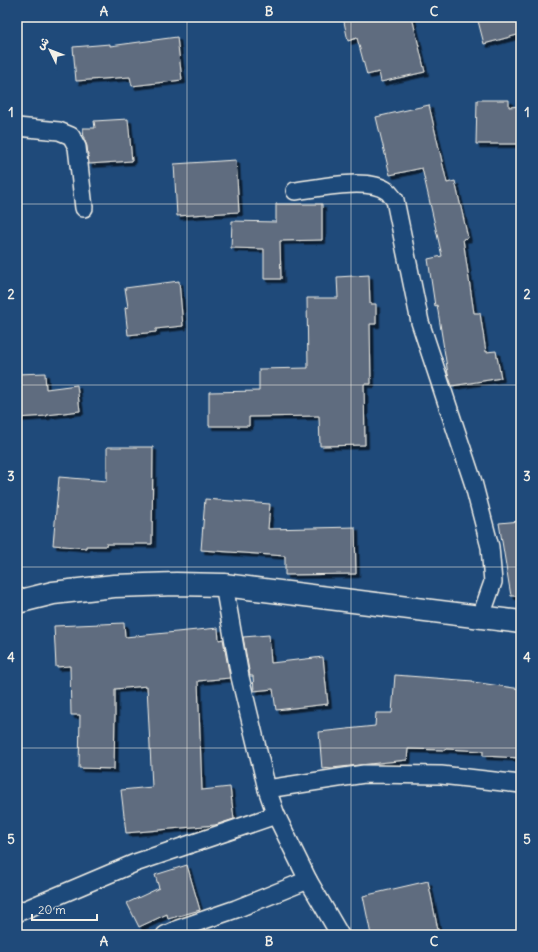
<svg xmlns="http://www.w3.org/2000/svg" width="538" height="952" viewBox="0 0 538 952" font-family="Delius,'Playpen Sans Arabic',sans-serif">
<defs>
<filter id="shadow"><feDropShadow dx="3.5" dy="3.5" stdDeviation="0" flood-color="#0009"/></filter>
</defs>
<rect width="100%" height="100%" fill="#1f4a7a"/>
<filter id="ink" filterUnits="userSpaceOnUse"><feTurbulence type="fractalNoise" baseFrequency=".025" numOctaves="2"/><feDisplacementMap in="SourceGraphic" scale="8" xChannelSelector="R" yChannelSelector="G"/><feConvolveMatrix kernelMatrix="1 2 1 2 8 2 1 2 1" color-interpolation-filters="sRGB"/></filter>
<g filter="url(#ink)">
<g fill="#5f6c7f" stroke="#f4f1e8" filter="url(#shadow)">
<path d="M343 17H412L425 72 381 82 379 72 367 75 357 38 348 41Z"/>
<path d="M477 17H521V34L484 44Z"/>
<path d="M177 37 182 80 132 86 130 77 76 81 73 47 110 44V46Z"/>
<path d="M477 100H509V107L521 106V144H476Z"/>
<path d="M429 105 447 183 455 181 468 238 463 239 474 313H480L486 352 496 351 501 378 452 386 448 374 437 305 435 306 428 259 442 256 422 168 390 175 376 117Z"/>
<path d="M128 119 132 161 89 164 87 146 84 139 83 128H95L94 121Z"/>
<path d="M236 160 239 212 177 216 174 164Z"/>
<path d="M276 204H322V240L280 241 281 279H264V249L231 248 232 221 276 222Z"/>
<path d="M369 275 370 304H376V324H370L371 384H364L365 445 320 446 319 416 249 417V426H209V392L259 391V369L308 368 307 298H338L337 277Z"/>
<path d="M179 281 183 326 156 329V332L128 335 125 308 128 307 125 288Z"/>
<path d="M45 373 46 389 77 385 80 411 47 415V416L17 418V374Z"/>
<path d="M107 447H153L152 544H106V546H86V548L53 545 59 477 107 481Z"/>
<path d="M205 499 270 504 268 529 355 527 356 574 285 575V556L201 550Z"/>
<path d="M521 521V596H511L499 523Z"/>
<path d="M124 623 125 637 218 628 219 640 223 639 230 678 198 681 202 790 230 787 234 819 215 825 126 833 121 790 152 787 147 686 115 689V714L114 769 79 768 80 715H71L70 666 56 667 54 626Z"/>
<path d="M269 635 271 663 323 657 328 704 276 710 273 689 254 691 253 676H250L243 637Z"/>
<path d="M395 675 473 681V682L521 689V758L483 756V751L446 749 445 750 408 749 407 760 322 769 319 732 375 726 376 713H392Z"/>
<path d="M187 865 200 910 168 919 167 914 139 927 127 903 159 888 155 875Z"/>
<path d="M428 881 439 935H371L363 896Z"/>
</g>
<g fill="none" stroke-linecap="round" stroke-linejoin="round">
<g stroke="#f4f1e8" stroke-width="20">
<g id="minor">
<path d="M17 127 59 131 71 136 77 147 84 208"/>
<path d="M295 191C317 188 369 177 387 191 390 193 392 197 395 200L420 322 473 482 490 547 493 582 481 616"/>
<path d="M267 789 364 774 441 775 521 784"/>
<path d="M308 880 340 935"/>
<path d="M17 913 135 863 276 815"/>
<path d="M165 935 178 929 236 909 308 880 276 815 267 789 240 677 224 585"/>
</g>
</g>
<g stroke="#f4f1e8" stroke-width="25">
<path id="secondary" d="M17 602 53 593 114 586 176 584 224 585 521 622"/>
</g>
<use href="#minor" stroke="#1f4a7a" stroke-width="17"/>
<use href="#secondary" stroke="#1f4a7a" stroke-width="22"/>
</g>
</g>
<path fill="none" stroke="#f4f1e8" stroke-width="1" stroke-opacity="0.55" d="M187 17V935M351 17V935M17 204H521M17 385H521M17 567H521M17 748H521"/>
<rect width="538" height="952" fill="none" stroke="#1f4a7a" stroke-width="44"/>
<g transform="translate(50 50) rotate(313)" stroke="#1f4a7a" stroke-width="3" paint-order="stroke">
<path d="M0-3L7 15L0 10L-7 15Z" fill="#f4f1e8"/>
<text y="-6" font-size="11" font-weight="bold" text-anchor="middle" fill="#f4f1e8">ش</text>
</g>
<path d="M32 914v6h65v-6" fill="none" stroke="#f4f1e8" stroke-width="2"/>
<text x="38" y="914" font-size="12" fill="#f4f1e8" stroke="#1f4a7a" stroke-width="3" paint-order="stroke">20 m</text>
<rect x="22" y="22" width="494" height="908" fill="none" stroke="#f4f1e8" stroke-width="1.5"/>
<g font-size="13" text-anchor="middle" font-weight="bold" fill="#f4f1e8">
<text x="104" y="16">A</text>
<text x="269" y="16">B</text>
<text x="434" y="16">C</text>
<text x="11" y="117">1</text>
<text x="527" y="117">1</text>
<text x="11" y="299">2</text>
<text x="527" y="299">2</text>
<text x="11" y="481">3</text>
<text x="527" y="481">3</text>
<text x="11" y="662">4</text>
<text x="527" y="662">4</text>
<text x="11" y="844">5</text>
<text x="527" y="844">5</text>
<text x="104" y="946">A</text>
<text x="269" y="946">B</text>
<text x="434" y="946">C</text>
</g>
</svg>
